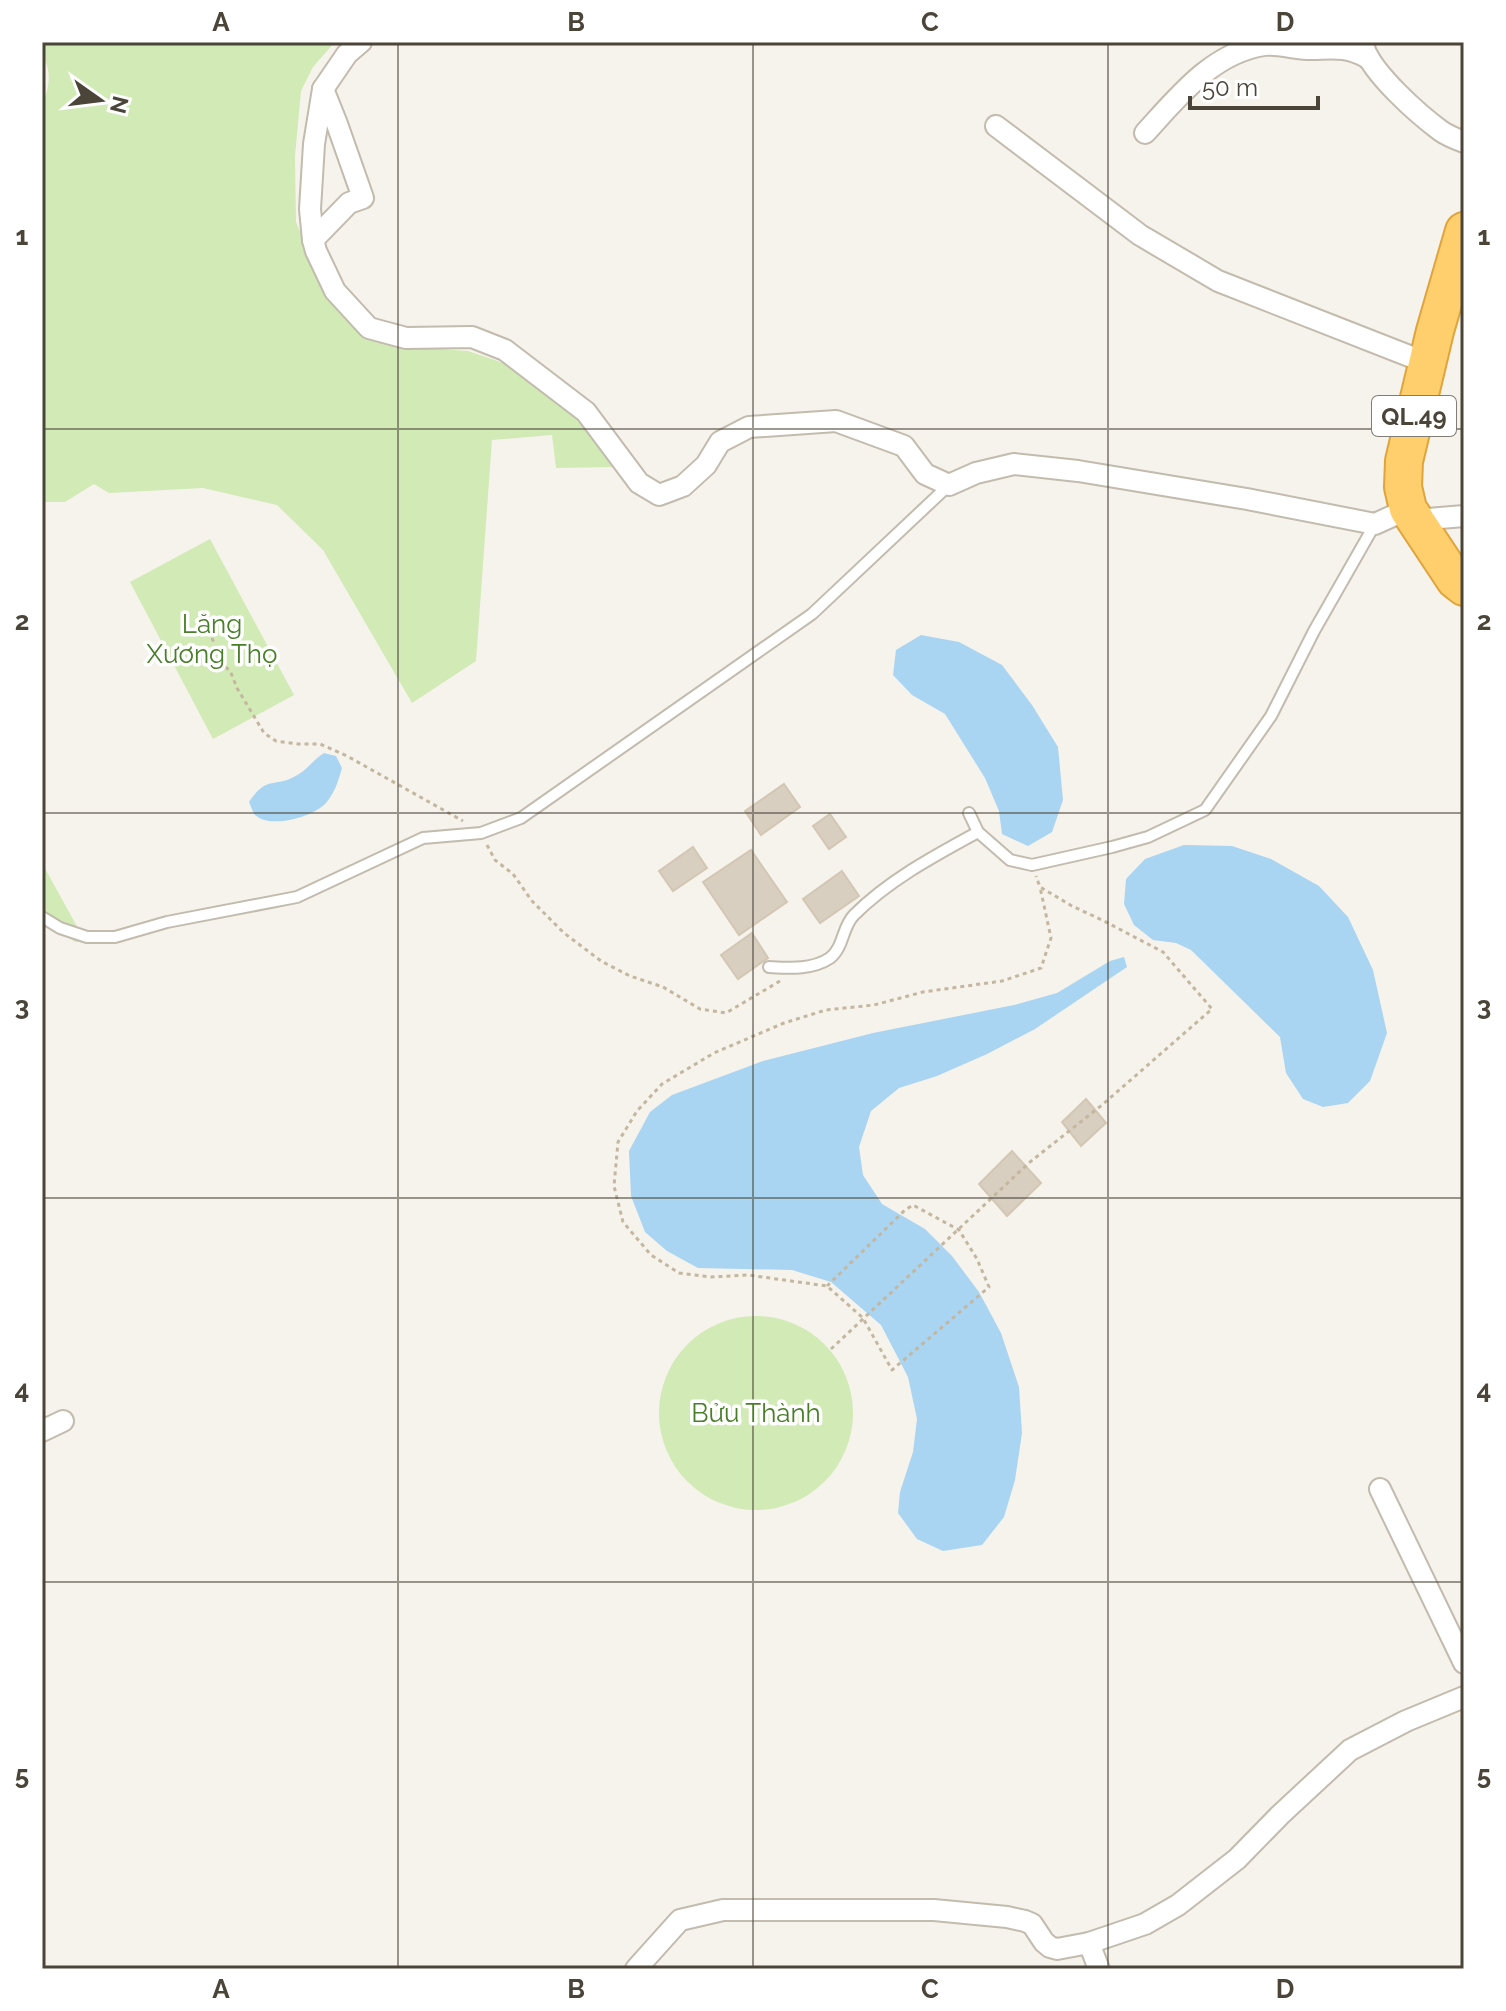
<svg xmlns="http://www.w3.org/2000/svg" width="1506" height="2011" viewBox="0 0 1506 2011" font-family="Raleway,sans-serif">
<rect width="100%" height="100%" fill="#f6f3ec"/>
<g fill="#d2eab5">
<path d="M42 42H335L313 67 301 91 295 156 296 222 317 272 352 321 387 345 468 351 512 366 581 420 616 467 556 468 552 435 492 440 476 661 412 703 323 550 277 505 203 488 109 493 94 484 65 502H42V104C50 88 52 70 42 55Z"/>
<path d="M210 539 294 695 213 739 130 582Z"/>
<path d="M42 863 85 941 75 942 42 919Z"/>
<circle cx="756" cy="1413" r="97"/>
</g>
<g fill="#a9d4f2">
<path d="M921 635 959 642 1002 665 1032 705 1058 747 1063 800 1052 832 1028 846 1002 834 999 811 985 778 945 714 912 695 893 675 896 650Z"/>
<path d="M324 753 336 756 342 768C338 782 335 792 326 803 313 817 269 830 254 814 253 812 250 804 249 802 267 774 276 789 299 774 308 769 314 759 324 753Z"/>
<path d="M1184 845 1232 846 1271 859 1319 886 1348 917 1373 970 1387 1033 1370 1081 1348 1103 1323 1107 1303 1099 1286 1073 1280 1037 1191 950 1176 943 1153 940 1134 925 1124 904 1126 879 1145 859Z"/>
<path d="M1124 957 1127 967 1035 1029 987 1054 937 1076 899 1088 871 1111 859 1147 863 1175 882 1204 925 1229 952 1256 979 1292 1001 1333 1019 1387 1022 1433 1015 1480 1004 1517 982 1545 943 1551 917 1539 898 1513 900 1492 913 1452 917 1419 908 1377 881 1325 831 1282 792 1270 698 1268 667 1251 645 1232 631 1196 629 1151 650 1112 672 1095 763 1061 873 1033 1014 1005 1057 993 1110 961Z"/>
</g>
<g fill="#d8cfc1" stroke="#d3c7b4" stroke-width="2">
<path d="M784 784 800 807 761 835 745 811Z"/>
<path d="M830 814 846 837 829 849 813 826Z"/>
<path d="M693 847 707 868 673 891 659 871Z"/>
<path d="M751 850 787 902 739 935 703 882Z"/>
<path d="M842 871 859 896 820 923 803 899Z"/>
<path d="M752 933 768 958 738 979 721 955Z"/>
<path d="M1086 1099 1106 1123 1081 1146 1062 1122Z"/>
<path d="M1012 1151 1041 1183 1007 1216 979 1184Z"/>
</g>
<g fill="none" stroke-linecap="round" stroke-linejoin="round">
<g stroke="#c2bbae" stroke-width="14">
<g id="lane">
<path d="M969 813 978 832 1010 860 1032 865 1112 847 1148 837 1205 810 1271 716 1314 631 1375 524"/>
<path d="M42 917 60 928 87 937H115L167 922 297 897 423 838 481 833 521 818 812 614 949 485"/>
<path d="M769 967C789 968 812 970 830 958 844 947 842 927 854 915 889 880 934 856 978 832"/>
</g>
</g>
<g stroke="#c2bbae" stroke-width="24">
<g id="street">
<path d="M361 42 347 54 323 89 314 144 310 209 313 240 316 251 335 291 369 328 406 338 472 337 505 350 586 412 639 483 659 495 683 486 706 465 720 442 749 427 836 421 904 446 925 474 949 485 976 473 1014 464 1078 471 1247 499 1375 524 1408 509"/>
<path d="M1364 48C1373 74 1418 114 1441 131 1448 136 1456 139 1464 142"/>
<path d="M996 126 1140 235 1218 281 1427 363"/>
<path d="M1145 133C1178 97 1212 53 1264 45 1279 43 1292 49 1307 49 1332 49 1345 45 1368 58"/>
<path d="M313 240 349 203 363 198 337 124 323 89"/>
<path d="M1416 520 1464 516"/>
<path d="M42 1431 63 1421"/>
<path d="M1380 1489 1464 1663"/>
<path d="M1089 1943 1099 1969"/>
<path d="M636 1969 680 1920 723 1910H934L1007 1917 1025 1921 1032 1924 1044 1942 1050 1947 1057 1949 1089 1943 1145 1924 1178 1905 1237 1859 1280 1815 1350 1750 1406 1721 1464 1697"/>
</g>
</g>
<g stroke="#e0a43c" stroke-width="40">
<path id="highway" d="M1464 231 1435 331 1404 461 1403 487 1408 509 1455 580 1464 587"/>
</g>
<g stroke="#c4b79f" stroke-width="3" stroke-dasharray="4 4" stroke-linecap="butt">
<path d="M212 638 222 662 231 673 237 688 264 733 276 741 298 744H320L347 756 463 821"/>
<path d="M487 845 495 860 513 874 532 901 564 933 601 961 630 976 663 987 700 1009 726 1013 780 981"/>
<path d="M827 1286 905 1210 913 1205 959 1230 977 1259 989 1287 892 1370 863 1318 827 1286 748 1275 711 1277 679 1273 651 1255 623 1222 614 1186 618 1142 637 1111 662 1084 714 1053 784 1023 826 1010 874 1005 923 992 1002 981 1041 968 1051 938 1040 887"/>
<path d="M831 1349 1030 1162 1102 1105 1212 1009 1163 952 1104 921 1072 906 1040 887 1036 876"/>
</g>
<use href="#lane" stroke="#fff" stroke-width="10"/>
<use href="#street" stroke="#fff" stroke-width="20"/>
<use href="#highway" stroke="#ffcf6e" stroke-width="36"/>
</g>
<path fill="none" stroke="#4b4439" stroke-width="2" stroke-opacity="0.55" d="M398 42V1969M753 42V1969M1108 42V1969M42 429H1464M42 813H1464M42 1198H1464M42 1582H1464"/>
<g text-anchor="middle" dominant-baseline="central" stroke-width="7" stroke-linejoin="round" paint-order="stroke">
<rect fill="#fff" stroke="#817c74" stroke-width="2" x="1372" y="396" width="84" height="40" rx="6"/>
<g font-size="24" font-weight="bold" fill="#4b4439">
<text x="1414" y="416">QL.49</text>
</g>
<g font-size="26" fill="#4a7f2a" stroke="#fff">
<text x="212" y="624">Lăng<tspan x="212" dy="30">Xương Thọ</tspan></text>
<text x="756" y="1413">Bửu Thành</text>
</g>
</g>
<rect width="1506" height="2011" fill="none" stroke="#ffffff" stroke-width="88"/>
<g transform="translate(100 100) rotate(104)" stroke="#ffffff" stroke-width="6" paint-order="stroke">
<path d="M0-6L14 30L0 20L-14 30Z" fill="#4b4439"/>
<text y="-12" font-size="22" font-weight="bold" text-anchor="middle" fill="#4b4439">N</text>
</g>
<path d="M1190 96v12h128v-12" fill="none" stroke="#4b4439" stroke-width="4"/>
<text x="1202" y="96" font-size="24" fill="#4b4439" stroke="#ffffff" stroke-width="6" paint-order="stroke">50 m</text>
<rect x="44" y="44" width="1418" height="1923" fill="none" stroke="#4b4439" stroke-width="3"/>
<g font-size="26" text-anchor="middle" font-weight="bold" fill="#4b4439">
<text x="221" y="31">A</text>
<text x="576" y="31">B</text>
<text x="930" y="31">C</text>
<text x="1285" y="31">D</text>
<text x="22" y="245">1</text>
<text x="1484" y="245">1</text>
<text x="22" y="630">2</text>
<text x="1484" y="630">2</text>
<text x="22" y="1015">3</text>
<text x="1484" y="1015">3</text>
<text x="22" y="1399">4</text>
<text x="1484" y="1399">4</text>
<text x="22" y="1784">5</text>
<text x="1484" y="1784">5</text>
<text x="221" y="1998">A</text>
<text x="576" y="1998">B</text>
<text x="930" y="1998">C</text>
<text x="1285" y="1998">D</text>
</g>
</svg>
